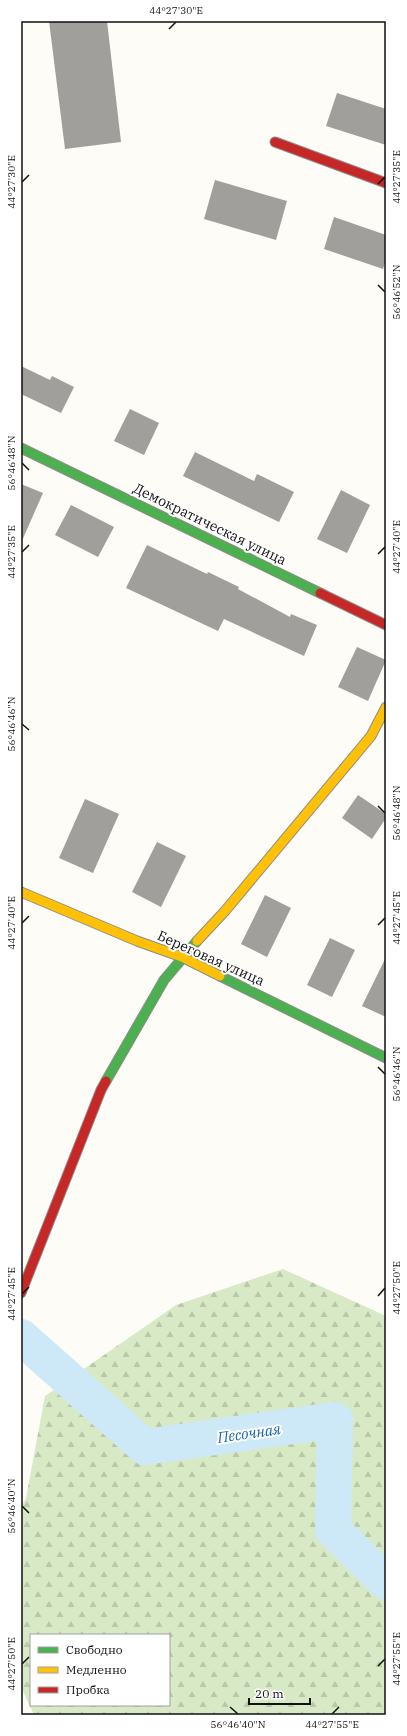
<svg xmlns="http://www.w3.org/2000/svg" width="407" height="1736" viewBox="0 0 407 1736" font-family="'IBM Plex Serif',serif">
<defs>
<pattern id="forest-firs" width="22" height="20" patternUnits="userSpaceOnUse"><rect width="22" height="20" fill="#d8eac5"/><path d="M5 1l3.5 6h-7zM16 11l3.5 6h-7z" fill="#b8c8a8"/></pattern>
</defs>
<rect width="100%" height="100%" fill="#fdfcf7"/>
<path fill="url(#forest-firs)" fill-rule="evenodd" d="M283 1269 386 1316V1715H34L21 1687V1508L26 1498 45 1396 176 1305ZM31 1635H169V1705H31Z"/>
<g fill="none" stroke-linecap="round" stroke-linejoin="round">
<path stroke="#cde8f7" stroke-width="36" d="M21 1337 145 1447 335 1420 333 1530 386 1582"/>
</g>
<g fill="#a19f9c">
<path d="M49 21H107L121 142 65 149Z"/>
<path d="M337 93 386 109V145L326 126Z"/>
<path d="M215 180 287 201 276 240 204 219Z"/>
<path d="M334 217 386 235V260L383 269 324 249Z"/>
<path d="M21 366 50 380 52 376 74 387 61 413 21 394Z"/>
<path d="M130 409 159 423 144 455 114 441Z"/>
<path d="M195 452 254 481 257 474 294 492 279 522 183 476Z"/>
<path d="M21 484 43 493 21 543Z"/>
<path d="M341 490 370 505 347 553 317 539Z"/>
<path d="M71 505 114 527 98 557 55 535Z"/>
<path d="M147 545 207 574 208 572 239 587 238 589 290 617 291 614 317 625 304 656 224 619 218 631 126 588Z"/>
<path d="M357 647 386 660 368 701 338 687Z"/>
<path d="M358 795 386 814V818L372 839 342 818Z"/>
<path d="M85 799 119 814 93 873 59 858Z"/>
<path d="M157 842 186 856 161 907 132 892Z"/>
<path d="M265 895 291 908 267 957 241 944Z"/>
<path d="M330 938 355 950 332 997 307 985Z"/>
<path d="M386 957V1017L362 1006Z"/>
</g>
<g fill="none" stroke-linecap="round" stroke-linejoin="round">
<g stroke="#8e8d8b" stroke-width="11">
<g id="fast">
<path d="M21 448 320 593"/>
<path d="M220 976 386 1058"/>
<path d="M106 1081 164 980 197 941"/>
</g>
</g>
<g stroke="#8e8d8b" stroke-width="11">
<g id="slow">
<path d="M21 892 137 941 182 957 220 976"/>
<path d="M197 941 225 911 371 736 386 707"/>
</g>
</g>
<g stroke="#8e8d8b" stroke-width="11">
<g id="jam">
<path d="M275 142 386 183"/>
<path d="M320 593 386 625"/>
<path d="M21 1293 101 1090 106 1081"/>
</g>
</g>
<use href="#fast" stroke="#4caf50" stroke-width="9"/>
<use href="#slow" stroke="#ffc107" stroke-width="9"/>
<use href="#jam" stroke="#c62828" stroke-width="9"/>
</g>
<path fill="none" stroke="#111" stroke-width="1.5" d="M169 29 176 22M22 182 29 175M378 184 385 177M378 285 385 292M22 463 29 470M22 552 29 545M378 554 385 547M22 724 29 730M378 806 385 813M22 923 29 916M378 925 385 918M378 1067 385 1074M22 1294 29 1287M378 1296 385 1288M22 1506 29 1513M22 1664 29 1657M378 1666 385 1659M230 1707 238 1714M332 1714 339 1707"/>
<g text-anchor="middle" dominant-baseline="central" stroke-width="4" stroke-linejoin="round" paint-order="stroke">
<g font-size="14" fill="#111" stroke="#fff">
<text transform="translate(210 524) rotate(26)">Демократическая улица</text>
<text transform="translate(211 958) rotate(24)">Береговая улица</text>
</g>
<g font-size="15" font-style="italic" fill="#1768a6" stroke="#fff">
<text transform="translate(249 1433) rotate(-8)">Песочная</text>
</g>
</g>
<rect width="407" height="1736" fill="none" stroke="#ffffff" stroke-width="44"/>
<rect x="30" y="1634" width="140" height="72" fill="#ffffff" stroke="#a0a0a0"/>
<rect x="38" y="1647" width="20" height="6" fill="#4caf50" stroke="#a0a0a0"/>
<text x="66" y="1654" font-size="12" fill="#111111">Свободно</text>
<rect x="38" y="1667" width="20" height="6" fill="#ffc107" stroke="#a0a0a0"/>
<text x="66" y="1674" font-size="12" fill="#111111">Медленно</text>
<rect x="38" y="1687" width="20" height="6" fill="#c62828" stroke="#a0a0a0"/>
<text x="66" y="1694" font-size="12" fill="#111111">Пробка</text>
<path d="M249 1698v6h61v-6" fill="none" stroke="#111111" stroke-width="2"/>
<text x="255" y="1698" font-size="12" fill="#111111" stroke="#ffffff" stroke-width="3" paint-order="stroke">20 m</text>
<rect x="22" y="22" width="363" height="1692" fill="none" stroke="#111" stroke-width="1.5"/>
<g font-size="10" text-anchor="middle" fill="#111">
<text x="176" y="14">44°27'30"E</text>
<text transform="translate(396 177) rotate(-90)" y="4">44°27'35"E</text>
<text transform="translate(11 182) rotate(-90)" y="4">44°27'30"E</text>
<text transform="translate(396 292) rotate(-90)" y="4">56°46'52"N</text>
<text transform="translate(11 463) rotate(-90)" y="4">56°46'48"N</text>
<text transform="translate(396 547) rotate(-90)" y="4">44°27'40"E</text>
<text transform="translate(11 552) rotate(-90)" y="4">44°27'35"E</text>
<text transform="translate(11 724) rotate(-90)" y="4">56°46'46"N</text>
<text transform="translate(396 813) rotate(-90)" y="4">56°46'48"N</text>
<text transform="translate(396 918) rotate(-90)" y="4">44°27'45"E</text>
<text transform="translate(11 923) rotate(-90)" y="4">44°27'40"E</text>
<text transform="translate(396 1074) rotate(-90)" y="4">56°46'46"N</text>
<text transform="translate(396 1288) rotate(-90)" y="4">44°27'50"E</text>
<text transform="translate(11 1294) rotate(-90)" y="4">44°27'45"E</text>
<text transform="translate(11 1506) rotate(-90)" y="4">56°46'40"N</text>
<text transform="translate(396 1659) rotate(-90)" y="4">44°27'55"E</text>
<text transform="translate(11 1664) rotate(-90)" y="4">44°27'50"E</text>
<text x="238" y="1728">56°46'40"N</text>
<text x="332" y="1728">44°27'55"E</text>
</g>
</svg>
